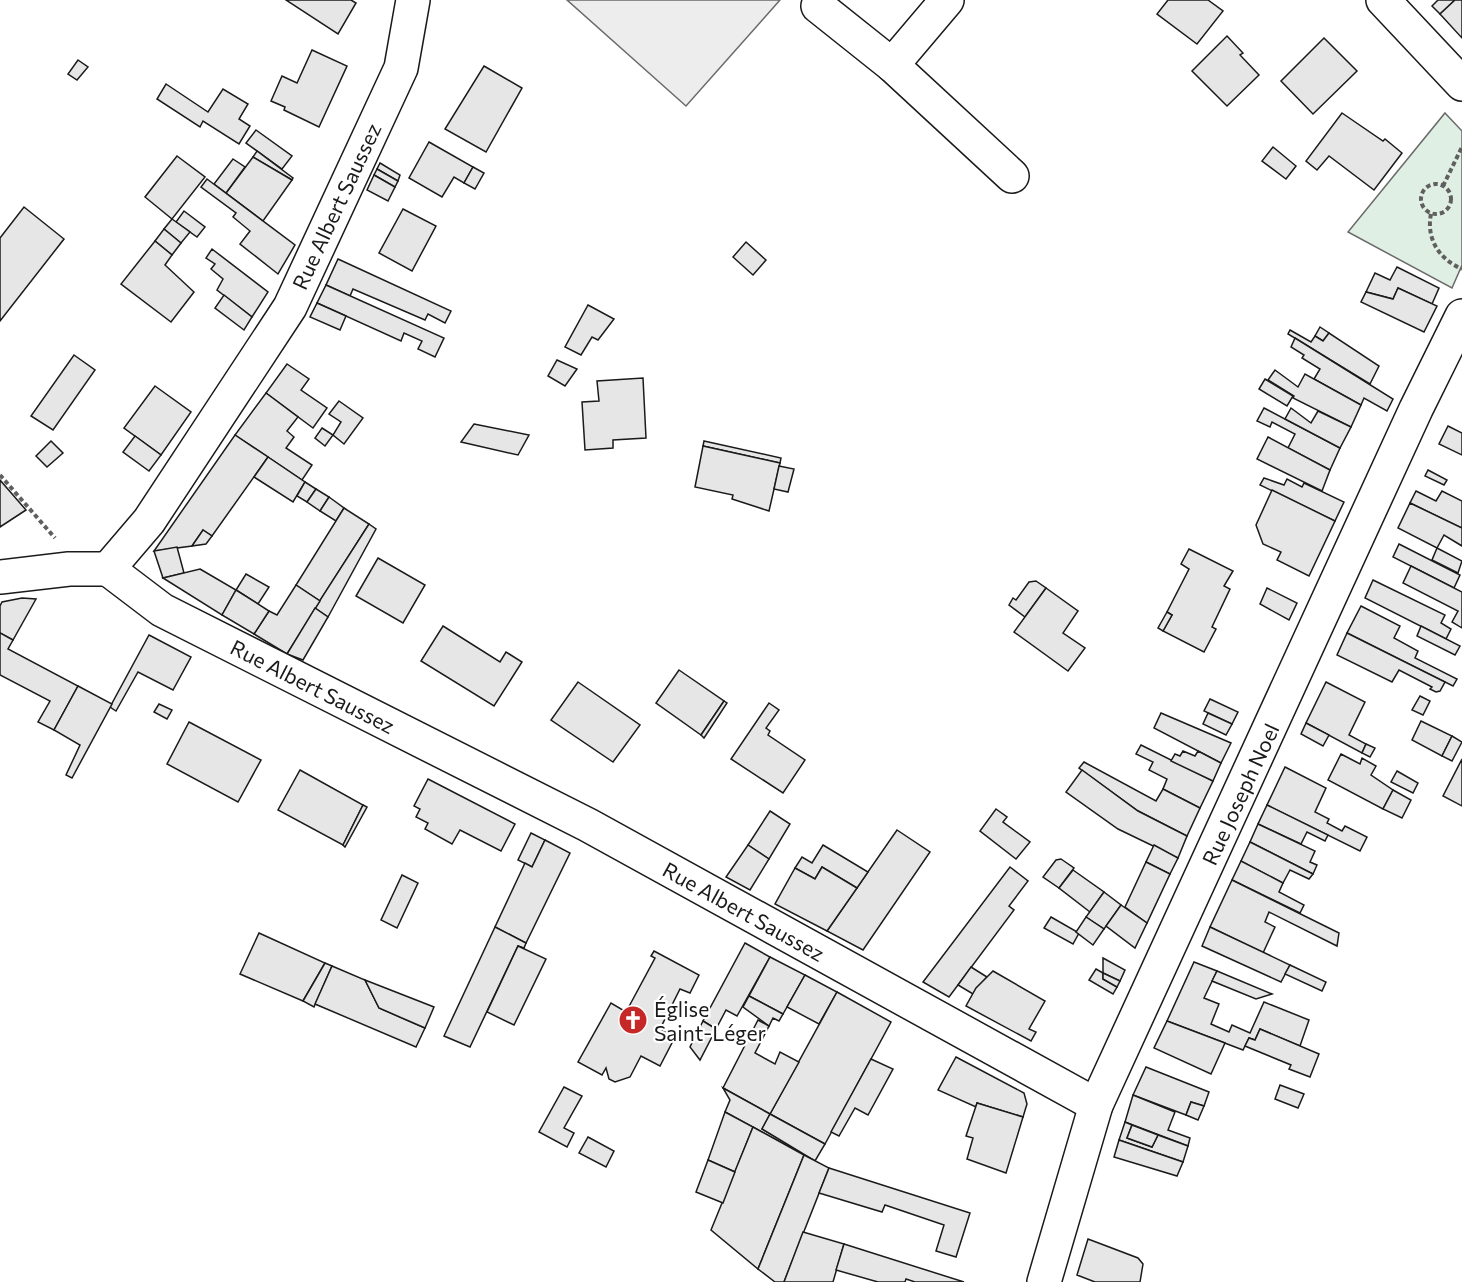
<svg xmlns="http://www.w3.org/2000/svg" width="1462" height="1282" viewBox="0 0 1462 1282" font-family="Commissioner,sans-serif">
<rect width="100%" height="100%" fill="#fff"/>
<path fill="#e0efe3" stroke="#6a6a6a" stroke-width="1.5" d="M1445 113 1462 131V265L1452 288 1348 232Z"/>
<path fill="#ededed" stroke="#6a6a6a" stroke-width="1.5" d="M567 0H780L686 106Z"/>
<g fill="#e6e6e6" stroke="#1a1a1a" stroke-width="1.5">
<path d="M286 0H351L356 3 338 34Z"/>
<path d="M1168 0H1208L1223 11 1197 44 1157 14Z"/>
<path d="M1438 0H1455L1440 14 1432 6Z"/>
<path d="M1455 0H1462V38L1440 14Z"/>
<path d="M1227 36 1243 53 1240 55 1259 75 1227 106 1192 71Z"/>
<path d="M1324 38 1357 71 1313 114 1281 81Z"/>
<path d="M312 50 347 66 319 127 284 110 285 107 271 101 282 76 297 83Z"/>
<path d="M78 60 88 67 77 80 68 74Z"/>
<path d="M484 66 522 88 486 152 445 129Z"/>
<path d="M166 84 208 112 223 89 248 104 239 119 250 126 239 144 203 121 200 127 157 99Z"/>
<path d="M1342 113 1383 141 1385 139 1402 153 1374 190 1329 156 1317 170 1306 161Z"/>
<path d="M256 130 292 156 282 169 246 143Z"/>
<path d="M429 142 473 167 464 183 454 177 442 197 409 178Z"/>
<path d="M1273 147 1296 166 1286 179 1262 161Z"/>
<path d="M257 151 293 178 292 180 253 157Z"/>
<path d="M177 156 205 177 172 219 145 197Z"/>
<path d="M253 157 292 180 263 221 226 193Z"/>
<path d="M233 159 245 167 226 193 214 184Z"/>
<path d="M380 163 400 175 398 181 377 169Z"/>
<path d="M473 167 484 173 475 189 464 183Z"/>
<path d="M377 169 398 181 395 187 374 175Z"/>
<path d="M374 175 395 187 388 201 367 190Z"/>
<path d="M207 179 295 245 278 274 240 244 250 231 233 217 236 213 201 187Z"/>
<path d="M24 207 64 239 0 321V238Z"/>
<path d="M403 209 436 226 412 271 379 253Z"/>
<path d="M184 211 205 227 197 237 176 222Z"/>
<path d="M172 219 190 232 181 243 164 229Z"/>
<path d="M164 229 181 243 172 255 155 241Z"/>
<path d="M155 241 172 255 165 265 194 292 171 322 121 284Z"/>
<path d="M746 242 766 260 753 275 733 257Z"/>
<path d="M212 249 268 292 252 317 217 290 223 279 211 269 215 264 206 258Z"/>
<path d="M338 259 451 311 445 323 428 314 425 320 353 289 350 296 326 285Z"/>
<path d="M1397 267 1439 288 1432 304 1398 288 1393 299 1366 292 1375 273 1390 280Z"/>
<path d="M326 285 444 338 435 357 418 349 422 341 404 333 401 341 317 303Z"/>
<path d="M1398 288 1437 306 1424 332 1361 302 1366 292 1393 299Z"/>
<path d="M224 295 252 317 244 330 215 308Z"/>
<path d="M317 303 346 316 340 330 310 317Z"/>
<path d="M588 305 614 319 598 340 592 337 581 355 565 347Z"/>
<path d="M1320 327 1329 333 1323 341 1315 336Z"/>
<path d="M1290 330 1311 342 1315 336 1323 341 1329 333 1379 366 1370 384 1288 334Z"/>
<path d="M1295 338 1393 399 1387 411 1364 398 1361 405 1314 379 1320 369 1302 358 1304 355 1291 347Z"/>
<path d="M74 355 95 370 53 430 31 416Z"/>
<path d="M557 360 577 369 565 386 548 376Z"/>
<path d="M287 364 309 379 301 390 327 408 313 428 266 393Z"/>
<path d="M1275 370 1298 387 1305 374 1361 405 1351 427 1293 398 1294 396 1268 380Z"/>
<path d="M643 378 646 438 613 440V448L585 450 582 402 599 401 597 381Z"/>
<path d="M1265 379 1293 396 1287 406 1259 389Z"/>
<path d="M155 386 191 412 161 455 124 428Z"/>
<path d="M266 393 298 417 287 431 294 437 286 448 312 465 302 480 235 435Z"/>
<path d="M339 401 363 418 344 444 333 435 341 422 329 414Z"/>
<path d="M1264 408 1340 448 1330 470 1288 448 1295 434 1272 422 1270 427 1257 421Z"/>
<path d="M1291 408 1311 423 1318 411 1351 427 1340 448 1285 419Z"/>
<path d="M474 424 529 435 518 455 461 442Z"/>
<path d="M1448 426 1462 433V455L1439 444Z"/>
<path d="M322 428 333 435 325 446 315 438Z"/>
<path d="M235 435 268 457 212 536 203 530 192 546 154 551Z"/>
<path d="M135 436 161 455 149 471 123 452Z"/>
<path d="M1268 437 1330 470 1322 491 1257 459Z"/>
<path d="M51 441 63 453 47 467 36 456Z"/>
<path d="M704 441 781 458 780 463 703 446Z"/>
<path d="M703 446 780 463 769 511 732 499 733 495 695 487Z"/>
<path d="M268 457 305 482 293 502 254 477Z"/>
<path d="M779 466 794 469 788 492 774 489Z"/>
<path d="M1428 470 1447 480 1444 485 1425 476Z"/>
<path d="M1264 478 1284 485 1287 479 1302 487 1304 483 1344 502 1335 521 1260 485Z"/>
<path d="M0 480 26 510 0 527Z"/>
<path d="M305 482 316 489 307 502 297 496Z"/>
<path d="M316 489 329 497 320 511 307 502Z"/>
<path d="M1272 490 1335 521 1309 576 1277 560 1281 552 1263 544 1256 525Z"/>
<path d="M1416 491 1436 501 1442 491 1462 501V528L1410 503Z"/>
<path d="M329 497 344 508 336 521 320 511Z"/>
<path d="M1410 503 1462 528V546L1444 535 1437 548 1398 528Z"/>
<path d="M344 508 369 524 320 601 296 585Z"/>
<path d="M369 524 376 529 328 617 315 608Z"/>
<path d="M203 530 212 536 206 544 192 546Z"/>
<path d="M1399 544 1460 575 1454 588 1393 557Z"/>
<path d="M177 547 184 573 163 578 154 551Z"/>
<path d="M1437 548 1462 561 1458 573 1432 560Z"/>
<path d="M1189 549 1233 571 1224 586 1230 589 1212 627 1216 629 1204 652 1163 631 1172 615 1167 612 1189 569 1181 564Z"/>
<path d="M378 558 425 585 403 623 356 596Z"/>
<path d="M1411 566 1462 592V628L1452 622 1458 611 1403 583Z"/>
<path d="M200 569 236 590 222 615 163 578Z"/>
<path d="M246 574 269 587 258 604 236 590Z"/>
<path d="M1373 580 1445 615 1441 623 1451 629 1446 639 1365 598Z"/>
<path d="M1036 581 1046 588 1025 617 1009 605 1013 598 1016 600 1029 582Z"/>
<path d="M296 585 320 601 287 654 254 634 269 611 277 615Z"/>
<path d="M1046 588 1078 611 1063 633 1085 648 1068 671 1014 632Z"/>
<path d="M1267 588 1297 603 1289 620 1260 604Z"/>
<path d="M236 590 269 611 254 634 222 615Z"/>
<path d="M22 598 36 599 13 640 0 633V606L2 602Z"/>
<path d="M1361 606 1400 626 1394 638 1418 651 1415 658 1457 679 1453 686 1347 633Z"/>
<path d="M315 608 328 617 303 660 287 654Z"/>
<path d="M1167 612 1172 615 1163 631 1158 628Z"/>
<path d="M443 626 500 662 506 652 522 662 494 706 421 661Z"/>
<path d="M1421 626 1460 646 1455 655 1417 636Z"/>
<path d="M0 633 13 640 8 649 78 686 54 730 38 722 50 701 0 675Z"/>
<path d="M1347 633 1445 682 1440 691 1436 692 1430 689 1432 687 1399 670 1392 682 1337 655Z"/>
<path d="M149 635 191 657 173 690 138 672 116 711 110 707Z"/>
<path d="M679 670 724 701 701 735 656 703Z"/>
<path d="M578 682 640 725 613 762 551 720Z"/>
<path d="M1326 682 1365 702 1349 735 1366 744 1362 753 1306 723Z"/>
<path d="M78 686 112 704 72 778 66 775 80 745 54 730Z"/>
<path d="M1420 696 1430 701 1423 715 1412 710Z"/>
<path d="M1210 699 1238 712 1232 724 1204 711Z"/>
<path d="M724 701 727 703 704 738 701 735Z"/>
<path d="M769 703 779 710 766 728 770 731 768 735 805 760 783 793 731 759Z"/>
<path d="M159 704 172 710 167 719 154 712Z"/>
<path d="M1161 713 1231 743 1221 763 1154 728Z"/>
<path d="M1208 713 1232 724 1226 735 1203 724Z"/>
<path d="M1421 721 1452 736 1442 756 1412 740Z"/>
<path d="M189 722 261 760 238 802 167 764Z"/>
<path d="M1306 723 1329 735 1323 746 1301 734Z"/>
<path d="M1452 736 1462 742 1452 761 1442 756Z"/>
<path d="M1366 744 1375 748 1370 757 1362 753Z"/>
<path d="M1141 745 1213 781 1200 808 1163 789 1167 779 1149 770 1153 762 1136 754Z"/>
<path d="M1183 751 1195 756 1198 751 1221 763 1213 781 1171 761 1175 754 1180 756Z"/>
<path d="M1341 754 1360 764 1362 758 1376 766 1371 775 1393 790 1383 809 1328 780Z"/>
<path d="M1462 759V806L1443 796Z"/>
<path d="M1084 762 1156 801 1163 789 1200 808 1187 836 1138 811 1079 768Z"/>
<path d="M1285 767 1326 788 1315 812 1329 819 1327 823 1342 831 1345 826 1367 837 1360 851 1267 805Z"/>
<path d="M300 770 363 805 343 845 278 810Z"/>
<path d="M1082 770 1138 811 1187 836 1178 858 1118 829 1066 792Z"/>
<path d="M1397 771 1418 783 1413 793 1391 782Z"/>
<path d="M428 779 515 824 501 851 460 830 452 844 425 829 428 823 416 817 420 809 414 806Z"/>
<path d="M1393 790 1411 800 1402 818 1383 809Z"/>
<path d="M363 805 367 807 345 847 343 845Z"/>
<path d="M1267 805 1328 835 1325 841 1307 832 1301 844 1258 824Z"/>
<path d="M996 809 1007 817 1003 822 1030 842 1016 859 980 831Z"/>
<path d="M770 811 790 824 769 859 748 845Z"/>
<path d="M1258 824 1315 851 1310 862 1317 865 1313 874 1250 842Z"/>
<path d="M897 830 930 852 863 950 827 931Z"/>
<path d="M531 833 545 840 532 867 518 860Z"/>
<path d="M545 840 570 853 526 943 495 927 525 863 532 867Z"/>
<path d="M1250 842 1313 874 1309 879 1290 870 1283 883 1244 863 1241 861Z"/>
<path d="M748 845 769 859 750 890 726 877Z"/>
<path d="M823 845 868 872 857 888 822 867 815 879 795 868 802 857 812 863Z"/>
<path d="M1154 845 1178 858 1170 874 1146 862Z"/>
<path d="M1061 859 1074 868 1059 888 1043 877 1056 860Z"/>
<path d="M1241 861 1283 883 1279 892 1304 905 1300 913 1232 880Z"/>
<path d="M1146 862 1170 874 1147 923 1125 907Z"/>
<path d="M822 867 857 888 827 931 775 904 795 868 815 879Z"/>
<path d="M1010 867 1028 881 1009 906 1014 910 949 997 923 982Z"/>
<path d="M1073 870 1104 892 1090 912 1059 888Z"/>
<path d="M402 875 418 883 397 928 381 920Z"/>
<path d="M1232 880 1339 933 1337 946 1269 912 1265 922 1275 927 1263 953 1210 927Z"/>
<path d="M1104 892 1121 905 1104 929 1086 917Z"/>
<path d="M1121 905 1147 923 1135 948 1106 926Z"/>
<path d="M1051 917 1079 933 1073 944 1044 928Z"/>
<path d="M1086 917 1104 929 1093 945 1076 932Z"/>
<path d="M495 927 526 943 524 948 518 946 470 1047 444 1036Z"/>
<path d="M1210 927 1290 965 1281 982 1202 946Z"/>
<path d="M259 933 325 963 303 1001 240 974Z"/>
<path d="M745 943 770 957 737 1016 726 1010 716 1029 703 1021Z"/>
<path d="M518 946 546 959 514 1025 487 1012Z"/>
<path d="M654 951 699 975 690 993 680 989 660 1029 675 1037 660 1066 641 1056 630 1077 615 1082 609 1079 606 1068 602 1075 578 1062 611 1003 626 1012 655 958 651 956Z"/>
<path d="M770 957 805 975 783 1014 749 996Z"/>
<path d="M1103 958 1125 970 1120 981 1103 973Z"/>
<path d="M1194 962 1217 971 1204 998 1219 1004 1211 1024 1229 1032 1232 1025 1250 1033 1264 1002 1309 1020 1300 1046 1260 1029 1255 1040 1249 1038 1243 1050 1167 1021Z"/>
<path d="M325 963 332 966 314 1007 303 1001Z"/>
<path d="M1290 965 1326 982 1322 991 1285 974Z"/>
<path d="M332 966 365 980 379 1008 425 1028 416 1047 315 1004Z"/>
<path d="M971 967 987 977 973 994 958 985Z"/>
<path d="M1096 969 1103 973V979L1117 987 1113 994 1089 980Z"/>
<path d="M993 971 1045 1001 1029 1029 1036 1032 1031 1041 966 1006 976 988Z"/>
<path d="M1217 971 1272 994 1256 999 1212 981Z"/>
<path d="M1103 973 1120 981 1117 987 1103 979Z"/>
<path d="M805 975 837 992 819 1024 787 1007Z"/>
<path d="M365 980 434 1007 425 1028 379 1008Z"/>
<path d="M837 992 891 1022 825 1144 770 1114Z"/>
<path d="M749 996 783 1014 779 1021 773 1018 769 1026 743 1007Z"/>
<path d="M758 1020 769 1026 755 1053 775 1064 780 1052 799 1062 770 1114 723 1088Z"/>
<path d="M703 1021 716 1029 700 1060 690 1047Z"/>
<path d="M1167 1021 1225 1043 1211 1074 1154 1048Z"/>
<path d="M1260 1029 1319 1054 1310 1077 1289 1069 1291 1065 1245 1046 1249 1038 1255 1040Z"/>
<path d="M956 1057 1024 1093 1027 1104 1023 1117 977 1103 976 1107 938 1090Z"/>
<path d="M871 1059 893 1069 868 1115 855 1108 839 1136 831 1132Z"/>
<path d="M1146 1067 1209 1092 1204 1106 1191 1102 1186 1115 1133 1095Z"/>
<path d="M1280 1085 1304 1094 1298 1108 1275 1099Z"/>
<path d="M564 1087 582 1096 564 1128 574 1133 567 1147 539 1132Z"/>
<path d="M723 1088 770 1114 762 1129 795 1147V1150L725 1112 730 1100Z"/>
<path d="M1133 1095 1175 1112 1168 1130 1190 1138 1188 1146 1125 1122Z"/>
<path d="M1191 1102 1204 1106 1198 1120 1186 1115Z"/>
<path d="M977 1103 1023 1117 1006 1173 967 1159 973 1138 966 1136Z"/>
<path d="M725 1112 753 1127 735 1172 708 1160Z"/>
<path d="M770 1114 825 1144 815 1161 762 1129Z"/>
<path d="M1125 1122 1132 1125 1127 1138 1152 1147 1158 1135 1188 1146 1183 1162 1119 1140Z"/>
<path d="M1132 1125 1158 1135 1152 1147 1127 1138Z"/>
<path d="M753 1127 804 1155 758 1269 711 1230Z"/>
<path d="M588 1137 614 1151 606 1167 579 1153Z"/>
<path d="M1119 1140 1183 1162 1177 1176 1114 1157Z"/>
<path d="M804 1155 829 1168 784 1282H775L758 1269Z"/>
<path d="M708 1160 735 1172 723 1203 696 1192Z"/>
<path d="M829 1168 970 1213 956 1257 936 1251 944 1225 885 1205 882 1212 819 1193Z"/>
<path d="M803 1232 844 1244 833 1282H784Z"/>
<path d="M1088 1239 1138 1258 1143 1264 1140 1282H1095L1077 1275Z"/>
<path d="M844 1244 964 1282H915L906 1279 905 1282H878L836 1270Z"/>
</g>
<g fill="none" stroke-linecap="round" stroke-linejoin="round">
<g stroke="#1a1a1a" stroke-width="36">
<g id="minor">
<path d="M947 0 892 65 1012 176"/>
<path d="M818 6 892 65"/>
<path d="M108 569 162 610 588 825 1096 1105"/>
<path d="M108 569 149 521 290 307 401 68 413 0"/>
<path d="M0 577 69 569H108"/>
<path d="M1044 1282 1096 1105 1416 409 1462 316"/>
</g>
</g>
<g stroke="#1a1a1a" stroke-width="36">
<path id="major" d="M1383 0 1462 84"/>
</g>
<g stroke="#5f5f5f" stroke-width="4" stroke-dasharray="4.5 3" stroke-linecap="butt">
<circle cx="1436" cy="199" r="15"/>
<path d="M1443 186 1462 147"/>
<path d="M1431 214C1426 239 1439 259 1462 269"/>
<path d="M0 475 55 538"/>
</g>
<use href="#minor" stroke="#fff" stroke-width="33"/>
<use href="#major" stroke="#fff" stroke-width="33"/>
</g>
<defs>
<g id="church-disc" transform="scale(1.5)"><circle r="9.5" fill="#c62828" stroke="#fff"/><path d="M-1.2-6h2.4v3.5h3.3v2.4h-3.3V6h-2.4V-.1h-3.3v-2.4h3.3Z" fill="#fff"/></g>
</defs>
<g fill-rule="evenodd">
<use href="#church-disc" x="633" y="1020"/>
</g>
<g text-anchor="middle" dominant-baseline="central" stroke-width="4.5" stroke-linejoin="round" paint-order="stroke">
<g font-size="21" fill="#1a1a1a" stroke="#fff">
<text transform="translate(336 206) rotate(-65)">Rue Albert Saussez</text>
<text transform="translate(313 686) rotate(27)">Rue Albert Saussez</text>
<text transform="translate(1240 794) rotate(-65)">Rue Joseph Noel</text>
<text transform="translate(744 911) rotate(29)">Rue Albert Saussez</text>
</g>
<g font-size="21" fill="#1a1a1a" stroke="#fff" text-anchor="start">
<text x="654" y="1008">Église<tspan x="654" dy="24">Saint-Léger</tspan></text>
</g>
</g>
</svg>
